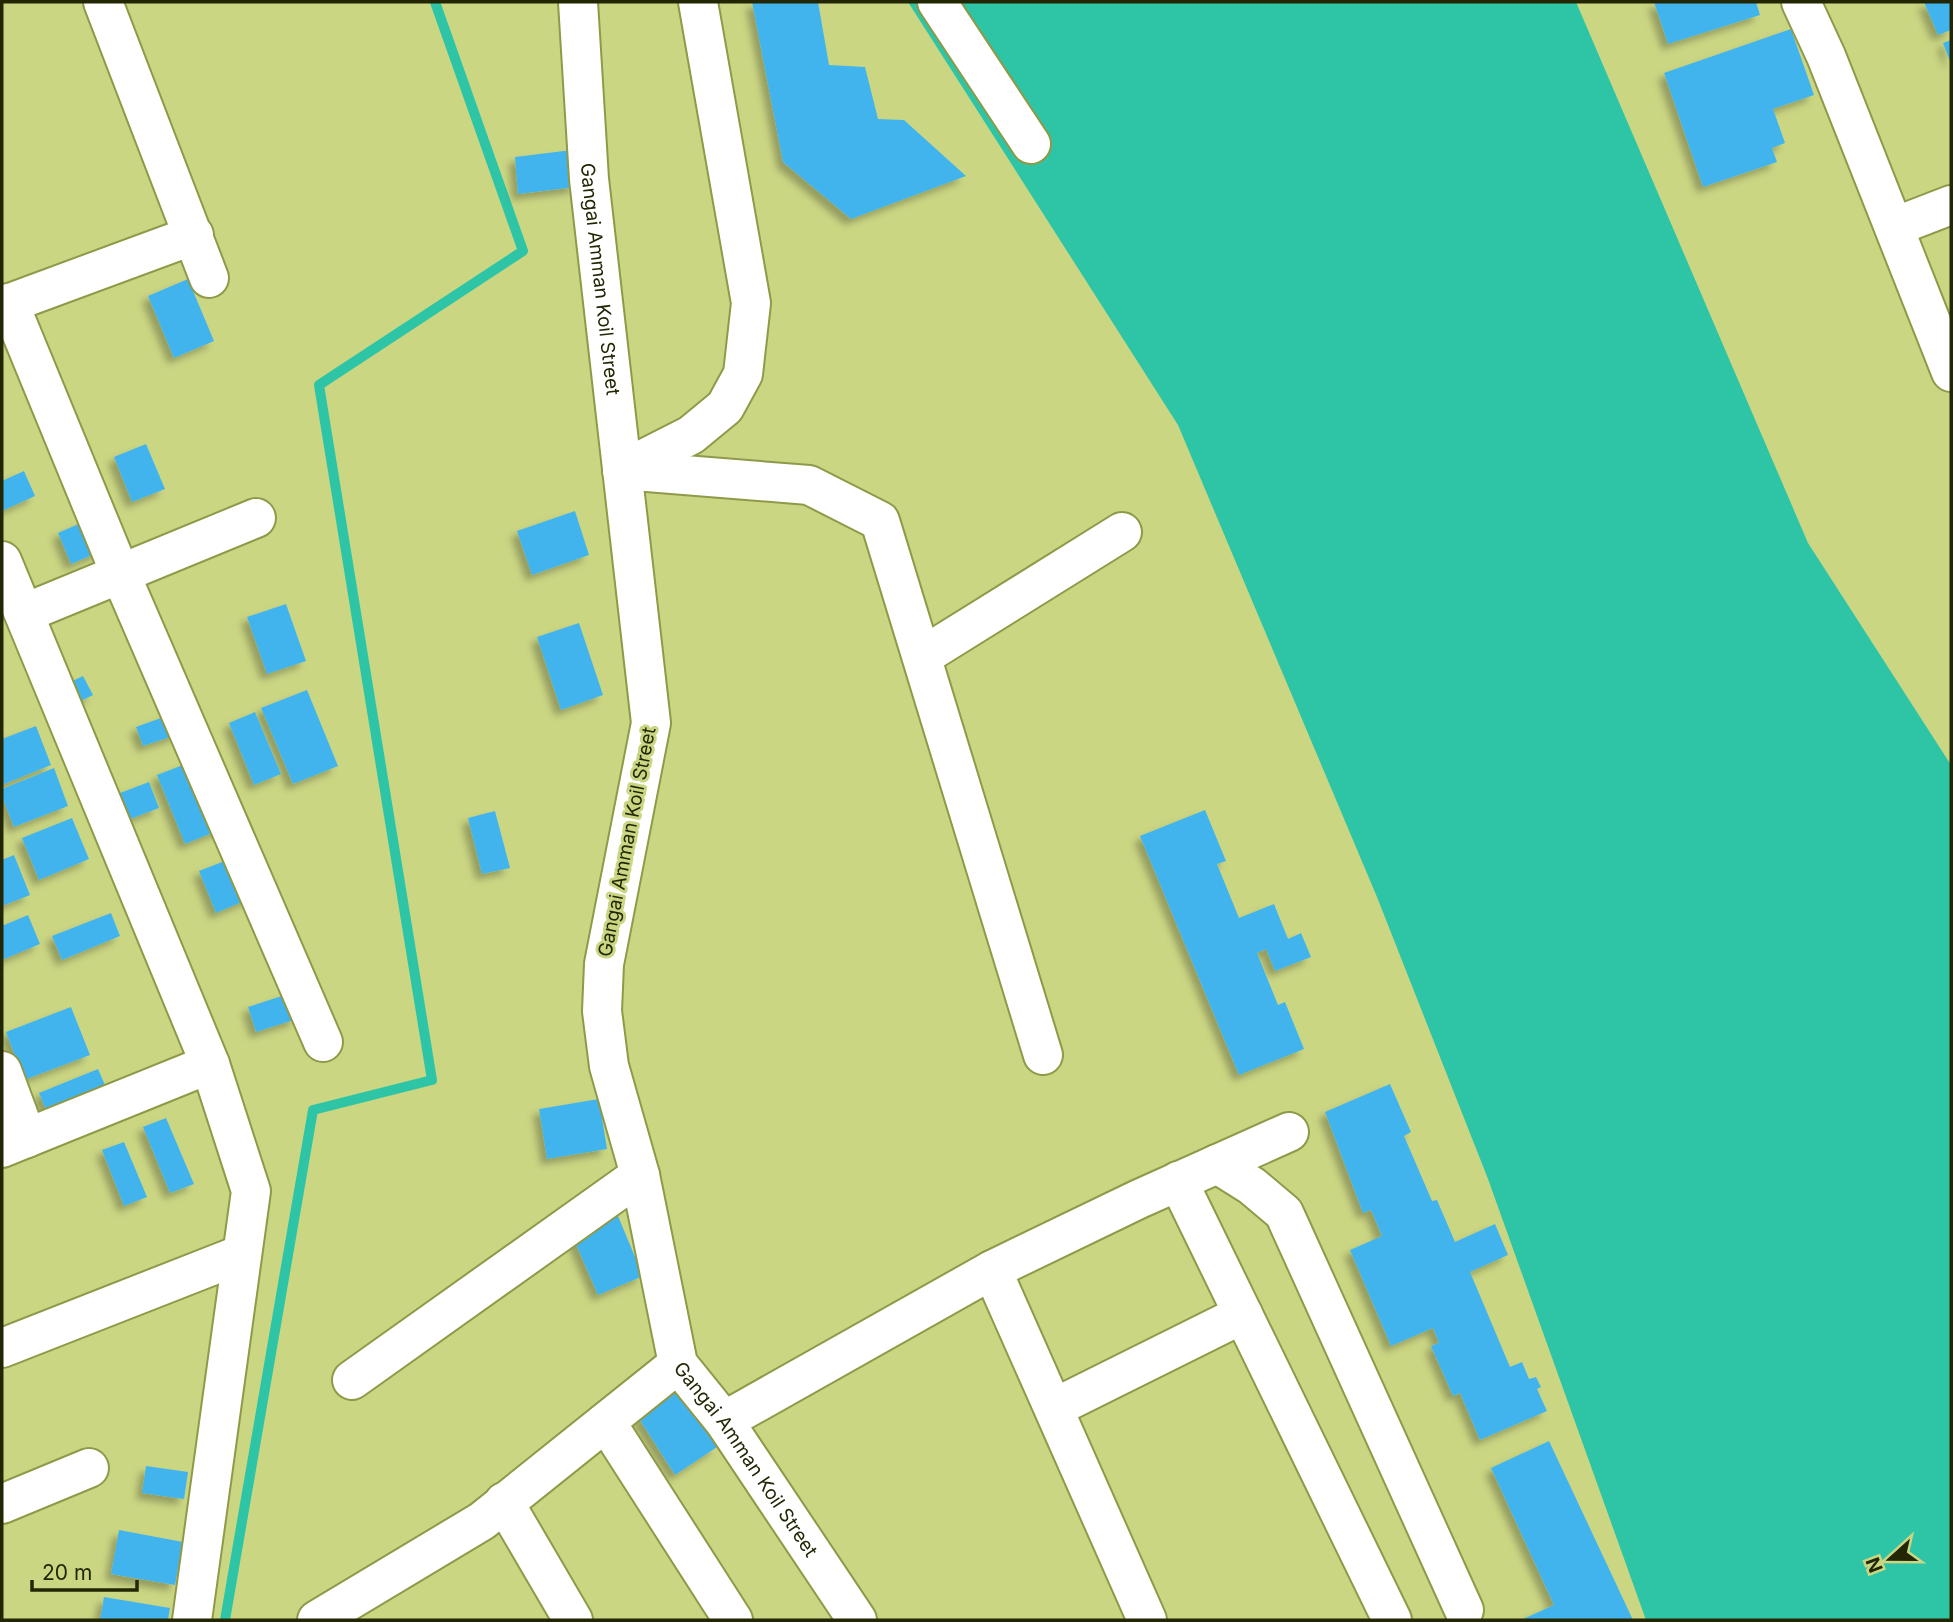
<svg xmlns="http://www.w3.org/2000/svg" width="1953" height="1622" viewBox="0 0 1953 1622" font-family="Inter,sans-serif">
<defs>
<filter id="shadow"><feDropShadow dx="-6" dy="6" stdDeviation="3.5" flood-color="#0004"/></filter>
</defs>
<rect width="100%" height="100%" fill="#cbd683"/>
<path fill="#2ec5a6" d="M908 2H1576L1808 543 1951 765V1620H1646L1488 1179 1377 897 1178 425Z"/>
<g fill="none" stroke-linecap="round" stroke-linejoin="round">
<path stroke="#2ec5a6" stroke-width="10" d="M225 1620 313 1110 432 1080 319 385 523 251 435 2"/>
</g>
<g fill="#43b4ed" filter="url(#shadow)">
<path d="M752 2H818L829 65 865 67 878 119 904 120 966 176 851 219 783 162Z"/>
<path d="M1654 2H1756L1760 15 1668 44Z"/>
<path d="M1924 2H1951V30L1938 35Z"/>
<path d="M1791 29 1814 95 1773 109 1785 143 1772 148 1777 162 1703 187 1664 73Z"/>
<path d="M1951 40V64L1943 43Z"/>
<path d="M572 150 576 187 518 194 515 157Z"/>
<path d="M188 279 214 341 174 358 148 296Z"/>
<path d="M146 444 165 489 132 502 114 457Z"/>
<path d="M24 471 35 496 2 511V481Z"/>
<path d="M575 511 589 555 532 575 517 531Z"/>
<path d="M90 519 104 550 71 564 58 533Z"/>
<path d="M286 604 306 661 267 674 247 617Z"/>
<path d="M579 623 603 695 561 710 537 637Z"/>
<path d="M83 676 93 695 70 706 60 687Z"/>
<path d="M307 690 338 766 293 784 261 708Z"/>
<path d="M255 712 281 774 254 785 229 723Z"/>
<path d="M172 714 179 734 143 746 136 727Z"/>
<path d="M36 726 51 765 2 785V739Z"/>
<path d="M196 760 224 828 185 844 157 775Z"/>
<path d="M54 768 68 806 14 827 2 797V789Z"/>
<path d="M149 782 159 808 117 824 107 798Z"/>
<path d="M1205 810 1226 861 1217 864 1239 918 1274 904 1288 939 1301 933 1311 957 1275 971 1266 949 1257 953 1278 1005 1285 1002 1304 1049 1239 1075 1140 836Z"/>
<path d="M495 811 510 868 482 874 468 818Z"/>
<path d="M72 818 89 859 39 880 22 838Z"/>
<path d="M14 855 30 895 2 906V860Z"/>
<path d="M235 857 251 898 216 913 199 871Z"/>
<path d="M111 913 120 936 62 960 52 936Z"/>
<path d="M28 915 40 944 2 960V926Z"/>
<path d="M288 994 297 1019 256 1032 248 1007Z"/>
<path d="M71 1007 90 1055 24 1080 6 1032Z"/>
<path d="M98 1069 108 1092 49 1117 39 1093Z"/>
<path d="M1390 1084 1411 1132 1404 1136 1432 1201 1437 1200 1455 1242 1495 1224 1508 1255 1470 1272 1510 1367 1522 1362 1529 1379 1536 1377 1541 1387 1537 1389 1547 1411 1480 1440 1460 1393 1453 1396 1431 1346 1439 1343 1433 1328 1391 1346 1350 1250 1382 1236 1371 1210 1363 1213 1325 1112Z"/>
<path d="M599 1099 607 1149 547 1159 539 1109Z"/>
<path d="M166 1118 194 1184 170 1193 143 1127Z"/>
<path d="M124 1142 147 1197 124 1206 102 1150Z"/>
<path d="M618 1216 643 1276 598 1295 572 1235Z"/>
<path d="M680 1390 717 1447 675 1475 638 1417Z"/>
<path d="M1549 1441 1633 1620H1521L1554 1605 1491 1468Z"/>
<path d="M146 1466 188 1472 184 1499 142 1493Z"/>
<path d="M119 1530 183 1542 175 1585 111 1574Z"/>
<path d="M104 1597 170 1608 168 1620H100Z"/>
</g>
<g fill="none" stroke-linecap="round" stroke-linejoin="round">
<g stroke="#8f9947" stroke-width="42">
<g id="minor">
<path d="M103 2 209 278"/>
<path id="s1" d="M578 2 589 179 651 723 604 964 602 1011 609 1066 640 1175 678 1364 724 1421 857 1620"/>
<path d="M937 2 1031 144"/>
<path d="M1801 2 1826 56 1951 372"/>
<path d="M1894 227 1951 205"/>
<path d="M9 303 120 573 323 1042"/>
<path d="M2 306 194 235"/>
<path d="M622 470 809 485 880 521 1043 1055"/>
<path d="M622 470 691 435 725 407 743 374 751 303 698 2"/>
<path d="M2 561 210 1064 251 1191 192 1620"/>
<path d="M25 613 256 518"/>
<path d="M923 656 1122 532"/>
<path d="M2 1071 27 1138"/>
<path d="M2 1148 210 1064"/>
<path d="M1217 1164 1252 1186 1284 1213 1464 1610"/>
<path d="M1178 1181 1392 1620"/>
<path d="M992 1270 1147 1620"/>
<path d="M2 1348 242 1254"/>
<path d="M352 1380 640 1175"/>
<path d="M1054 1408 1243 1314"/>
<path d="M724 1421 992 1270 1139 1199 1289 1132"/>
<path d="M606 1422 733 1620"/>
<path d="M504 1502 573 1620"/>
<path d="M2 1504 89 1468"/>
<path d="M317 1620 482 1521 678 1364"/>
</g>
</g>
<use href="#minor" stroke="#fff" stroke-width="38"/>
</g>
<g text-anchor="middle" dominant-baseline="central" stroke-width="6" stroke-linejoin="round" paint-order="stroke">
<g font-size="19" fill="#222603" stroke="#cbd683">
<text stroke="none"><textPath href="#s1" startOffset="278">Gangai Amman Koil Street</textPath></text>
<text transform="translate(627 842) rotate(-79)">Gangai Amman Koil Street</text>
<text stroke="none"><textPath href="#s1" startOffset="1496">Gangai Amman Koil Street</textPath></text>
</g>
</g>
<rect width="1953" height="1622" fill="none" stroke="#222603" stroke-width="7"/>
<g transform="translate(1890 1559) rotate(249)" stroke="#cbd683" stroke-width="5" paint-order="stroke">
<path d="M0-5L12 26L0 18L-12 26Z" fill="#222603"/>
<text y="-10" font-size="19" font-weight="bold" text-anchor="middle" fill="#222603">N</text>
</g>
<path d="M32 1580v10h105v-10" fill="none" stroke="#222603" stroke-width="3.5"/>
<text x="42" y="1580" font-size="21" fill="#222603" stroke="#cbd683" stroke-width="5" paint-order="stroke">20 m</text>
</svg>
